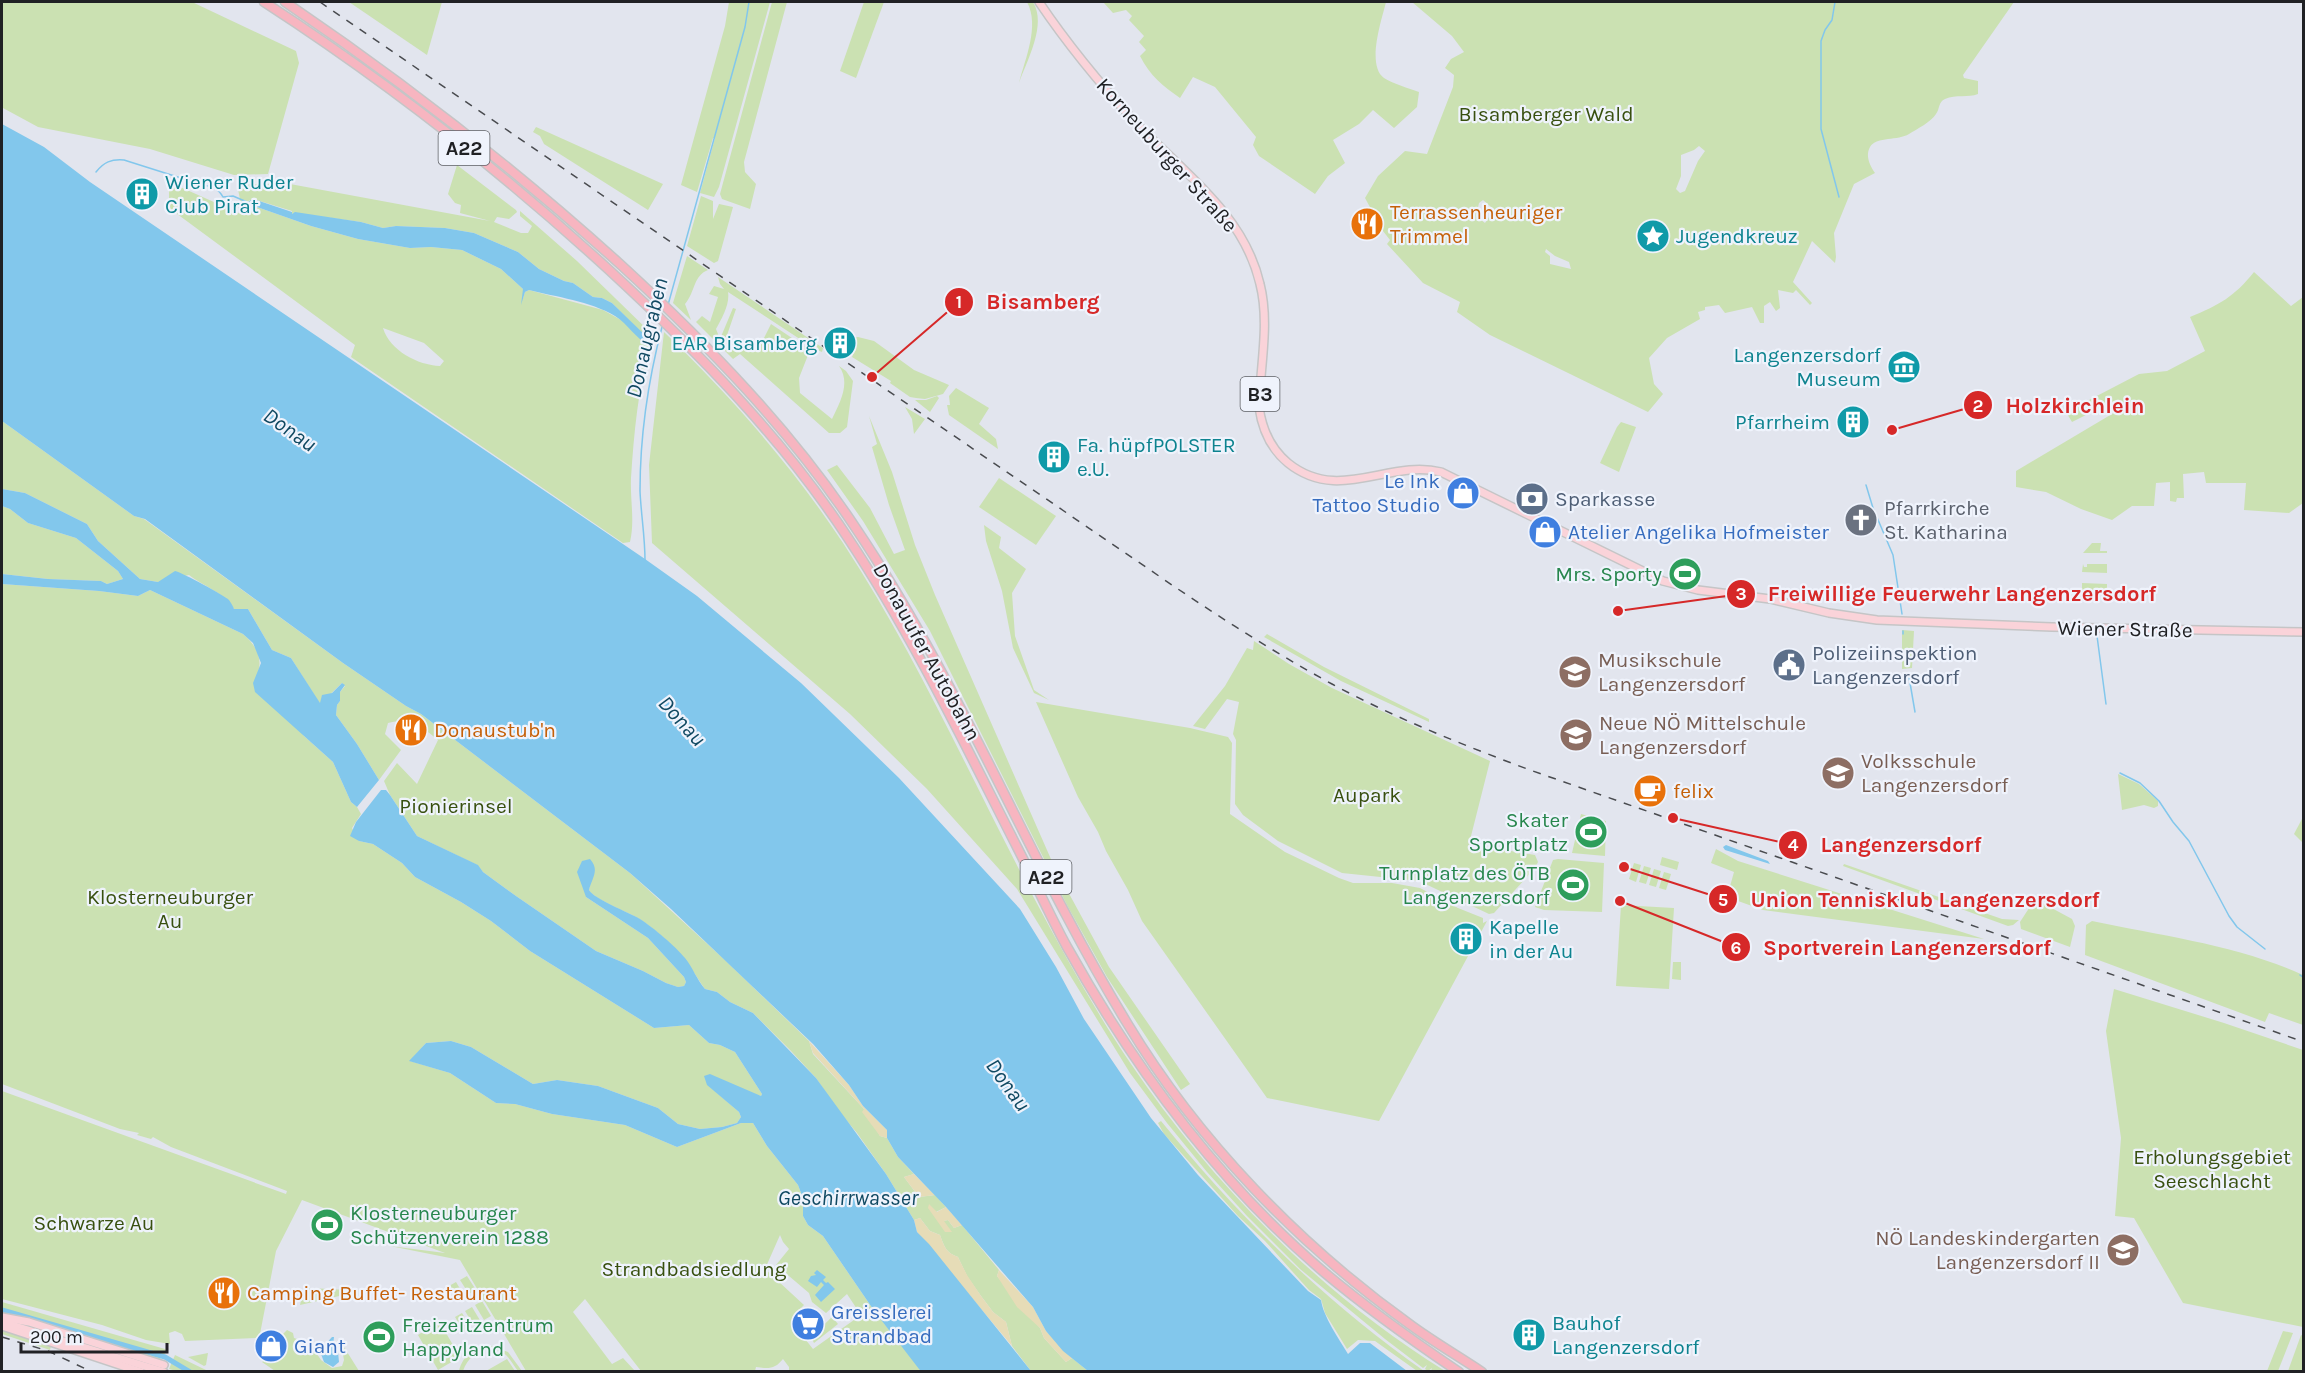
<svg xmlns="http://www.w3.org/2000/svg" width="2305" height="1373" viewBox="0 0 2305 1373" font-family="Karla,sans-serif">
<rect width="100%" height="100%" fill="#e2e5ee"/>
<g fill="#cbe1b2" fill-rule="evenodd">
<path d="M2 2H192L296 51 299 63 268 174 234 175 150 149 38 127 3 108Z"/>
<path d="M349 2H442L427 55Z"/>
<path d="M729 2H770L719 187 714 197 700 193 715 138H713L697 192 681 185 725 26Z"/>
<path d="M772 2H787L744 162 745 172 756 184 750 209 722 199 720 194Z"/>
<path d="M864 2H884L856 78 840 71Z"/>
<path d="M1027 2H1033C1047 25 1027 60 1019 83 1025 59 1040 26 1027 2Z"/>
<path d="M1103 2H1386C1382 19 1366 65 1384 78 1394 84 1408 88 1419 92L1417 107 1394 128 1373 110 1359 124 1333 140 1345 163 1328 176 1315 194 1259 156 1253 145 1256 137 1215 87 1193 77 1180 98C1163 86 1150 76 1140 56L1146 50 1139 42 1144 36 1129 20 1132 16 1126 10 1113 13Z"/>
<path d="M1412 2H2014L1963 75 1964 78 1978 81V94C1968 98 1956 94 1945 99 1938 102 1940 109 1936 114 1931 122 1917 129 1909 134 1898 141 1877 136 1870 147 1865 156 1870 166 1875 173L1854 184 1834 233 1836 257 1835 263 1812 241 1793 282 1812 303 1810 305 1796 290 1793 293 1778 290 1780 308 1776 311 1770 302 1764 306V323H1760L1752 307 1725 313 1719 305 1705 307V310L1698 312 1700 319 1667 338 1649 358 1654 384 1663 394 1648 412 1490 335 1457 312 1460 302 1423 283 1387 244 1390 240 1372 217 1371 209 1365 198 1378 176 1405 151 1427 154 1453 87 1454 75 1445 68 1451 59 1464 52 1452 36ZM1699 146 1705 151 1698 161 1685 191 1680 193 1676 189 1681 176V155L1694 150ZM1483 200 1498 213 1496 216 1489 217 1485 223 1476 216 1479 203ZM1546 249 1555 256 1569 262 1571 269 1550 264V256L1545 252Z"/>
<path d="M536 127 543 130 663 184 648 210 544 144 540 136 533 132Z"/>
<path d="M457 165 516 210 517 212 509 219 497 217 494 222 521 233H528L532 226 520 216V211L577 261 653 335 651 342 612 303 602 298 593 297 573 283 564 281 539 269 518 252 474 233 445 228 396 226 383 228 361 222 295 213 292 214V211L253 199 246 202 252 201 257 207 311 226 358 239 410 248 431 247 462 250 501 269 523 289V298L525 292 529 290 603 310 623 321 650 346C638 389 634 433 631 478 630 499 635 521 630 542L623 543 351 357 355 345 169 208V182L243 215 237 184H290L490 221 460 213 461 205 455 203 448 194ZM383 328 424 343 444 361 440 366C418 365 390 351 383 328Z"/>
<path d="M701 196 713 201V219L719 204 733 207 718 261 714 263 687 246Z"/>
<path d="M687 256 708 270C693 276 696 290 685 304L691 320 673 303Z"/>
<path d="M2254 272 2291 306 2303 297V503L2289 513 2244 510 2246 483H2206L2204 472 2183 474 2184 498H2177L2176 502 2170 501V482L2156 483 2154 506H2132L2112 520 2081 509 2046 492 2016 487V471L2117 411 2114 401 2072 422 2066 412 2139 374 2167 371 2205 351 2190 317C2219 305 2234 297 2254 272Z"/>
<path d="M718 277 823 348 822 352 815 349 728 292C730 304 722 318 716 329L720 339 733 308 736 309 726 338 757 352 771 324 810 350 799 378 800 393 832 419C840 402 851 383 839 366L846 371 853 381 847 427 840 433H829L740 354 733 359 696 322 702 316 710 322 718 297 709 294 714 286 724 289 720 284Z"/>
<path d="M664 332C730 395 792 466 843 543 917 656 971 779 1034 898 1064 954 1095 1011 1131 1064 1213 1185 1321 1294 1445 1371H1431L1432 1368 1428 1371 1425 1369 1427 1365 1423 1368 1385 1339 1300 1269 1247 1216 1207 1172 1167 1123 1130 1073 1017 889 927 789 850 714 652 543 649 465Z"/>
<path d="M858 337 874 341 914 370 949 385 943 394 925 399 916 398 910 397 890 383 891 381 852 357 856 348 850 343 848 338Z"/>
<path d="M956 388 989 408 979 424 996 439 998 449 949 415 947 405H950L949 396Z"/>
<path d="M937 396 939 398 930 412 915 400H926Z"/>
<path d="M905 407 925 419 914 434 912 419Z"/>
<path d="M869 416 892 472 915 545 935 595 1054 866 1109 967 1190 1084 1181 1090 1107 977 1068 907 930 631 863 521 827 470 837 465 870 508 894 554 905 550 889 505 872 447 877 444Z"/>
<path d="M2 421 134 516 144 519 343 663 406 706 421 714 630 873 726 961 809 1041 813 1054 864 1109 880 1136 887 1138 898 1157 914 1174 904 1177 919 1197 935 1195 946 1207 936 1212 943 1221 948 1220 954 1228 962 1225 999 1270 997 1276 1040 1328 1044 1338 1066 1362 1072 1358 1088 1371H1031L1012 1346 1006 1322 993 1312 981 1296 967 1276 958 1257C946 1253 944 1246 940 1235L930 1231 920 1218 914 1220 886 1174 857 1133 837 1109 816 1078 791 1051 753 1013 730 1002 717 992 705 989C700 983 697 976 692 970 679 950 660 933 641 920 629 912 594 900 589 890L594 863 586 897 648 938 684 977 686 982 684 986 678 987 666 983 643 971 596 951 516 896 483 872 477 865 417 836 390 795 384 781 397 763 417 784 438 740C418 724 414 716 388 723L385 734 401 750 379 780 357 744 336 715 337 705 340 701V692L345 686 342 683 320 704 291 658 272 650 248 609H234C225 593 203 586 189 575L158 582 140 579 98 541 87 524 25 493 2 489Z"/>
<path d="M1621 422 1636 427 1619 472 1600 463 1617 427Z"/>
<path d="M999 478 1056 516 1036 545 979 507Z"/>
<path d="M2 506 10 509 28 523 76 538 118 571 123 579 107 584 101 581 48 579 2 574Z"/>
<path d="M984 525 1001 537 999 548 1026 569 1012 593 1015 636 1034 690 1049 700 1034 693 1013 648 1002 591 986 541Z"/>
<path d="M2092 543H2101L2100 551H2107V553H2083Z"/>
<path d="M2083 564 2084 567H2087V564H2107V573L2082 572Z"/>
<path d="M2082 583 2107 584V592H2082Z"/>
<path d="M2 584 99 591 138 596 150 590 243 634C255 644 263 657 258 672L304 736 333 762 351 802 357 807 361 814 352 828 359 841 373 844 402 863 415 877 461 902 491 921 530 951 654 1028 689 1025 709 1043 720 1045 735 1052 762 1094 761 1096 708 1085 739 1112 741 1117 737 1123 722 1127 700 1129 678 1124 658 1108 598 1086 557 1080 533 1084 471 1047 451 1041 426 1043 410 1061 450 1073 496 1103 515 1104 552 1114 625 1125 677 1147 741 1123H753L767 1146 798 1185 803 1198V1216L808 1225 823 1236 875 1312 922 1371H789V1367L783 1359C775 1369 769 1369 756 1367L755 1371H641L585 1299 573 1312 612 1364 623 1358 635 1371H526L460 1260 390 1246 445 1253 302 1200 276 1251 260 1334 256 1338 185 1341 182 1334 175 1331 169 1333 170 1344 146 1340 102 1325 2 1299V1091L286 1194 287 1191 171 1147 153 1137 151 1139 137 1135 139 1133 120 1129 2 1084ZM780 1235 783 1242 789 1249 776 1265 809 1293 812 1302 826 1313 847 1294 861 1315 813 1349 794 1325 795 1314 804 1305 765 1269Z"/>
<path d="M1902 630 1914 631 1912 668 1902 669Z"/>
<path d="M1267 634 1324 667 1429 719V722L1341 681 1264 637Z"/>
<path d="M1254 641 1289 664 1332 688 1490 761 1469 844 1535 855 1538 862 1535 868 1494 913 1489 914 1419 881 1342 873 1278 841 1243 815 1235 804 1236 740 1233 734 1239 702 1227 699 1205 729 1193 726 1225 686 1247 648 1253 650Z"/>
<path d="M1036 702 1190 728 1228 737 1232 743 1230 814 1285 852 1339 878 1353 883H1392L1420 888 1458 908 1483 918V923L1487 921 1379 1121 1267 1098 1142 921 1128 890 1106 851 1098 832 1078 797Z"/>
<path d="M2118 774 2139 784 2158 801V806L2154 808 2144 805 2122 810Z"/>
<path d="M1581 814 1606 821 1605 856 1572 853Z"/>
<path d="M2303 817V843L2294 834Z"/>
<path d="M1716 849 1738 861 1984 939 1763 910 1727 897 1734 872 1711 863Z"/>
<path d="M1662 857 1679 862 1677 870 1660 865Z"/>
<path d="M1558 859 1604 863 1602 912 1544 910 1535 907 1553 860Z"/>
<path d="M1634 863 1641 865 1636 882 1629 879Z"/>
<path d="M1844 864 2002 919 2019 920 2013 925 2008 926 1843 866Z"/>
<path d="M1644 866 1651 868 1646 884 1639 882Z"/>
<path d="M1654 869 1661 871 1656 887 1649 885Z"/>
<path d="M1664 872 1671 874 1666 890 1659 888Z"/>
<path d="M2035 899 2072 919 2075 926 2070 947 2021 929 2020 922Z"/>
<path d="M1621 905 1674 908 1669 989 1616 986Z"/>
<path d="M2092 921C2163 936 2237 945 2303 975V1025L2269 1013 2265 1022 2085 955 2086 925Z"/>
<path d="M1673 962H1681V980L1672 979Z"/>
<path d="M2114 989 2224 1023 2303 1050V1327L2183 1303 2134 1218 2115 1216 2121 1138 2106 1031Z"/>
<path d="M1161 1121C1238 1216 1324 1301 1424 1371H1417L1375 1341 1358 1340 1347 1349 1325 1313 1321 1299 1309 1290 1265 1241 1238 1216 1164 1134 1158 1123Z"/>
<path d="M467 1276 476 1290 469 1294 460 1280Z"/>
<path d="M456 1282 465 1297 458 1301 449 1286Z"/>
<path d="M310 1288 347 1290 348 1294 300 1305 303 1292Z"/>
<path d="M482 1301 491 1316 484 1320 475 1305Z"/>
<path d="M2 1302 165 1349 167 1351 160 1359 155 1360 2 1314Z"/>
<path d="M472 1307 481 1322 474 1326 465 1311Z"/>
<path d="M462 1313 471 1328 464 1332 455 1317Z"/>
<path d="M832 1317 838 1324 814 1343 811 1337Z"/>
<path d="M439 1321 460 1357 438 1370 418 1335Z"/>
<path d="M2 1330 51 1346 50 1350 2 1334Z"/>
<path d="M287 1330 293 1333 294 1338 300 1340 297 1344 299 1349 305 1351 309 1346 313 1348 321 1360 332 1368 342 1366 344 1360 342 1349 344 1347 359 1371H275L262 1362 273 1355 270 1350 284 1341 285 1338 283 1334Z"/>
<path d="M2283 1331 2293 1333 2278 1371H2267Z"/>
<path d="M2301 1335 2303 1336V1371H2288Z"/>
<path d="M492 1346 508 1352 522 1371H518C514 1366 511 1360 506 1355 489 1342 469 1353 463 1371H459C463 1355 475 1346 492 1346Z"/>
<path d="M208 1353 206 1365 204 1366 188 1357Z"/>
<path d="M175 1355 206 1370 210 1371H177L169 1369Z"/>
<path d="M507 1359 515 1371H486Z"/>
</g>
<g fill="#e6dcb7">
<path d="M809 1041 849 1085 863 1106 887 1130V1138L880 1136 862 1112 864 1109 813 1053Z"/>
<path d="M914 1174 935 1195 919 1197 904 1177Z"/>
<path d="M929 1204 937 1212 946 1207 962 1225 954 1228 948 1220 944 1221 952 1232H945L928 1208Z"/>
<path d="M920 1218 930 1231 940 1235C944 1246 946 1253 958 1257L967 1275 981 1296 993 1312 1006 1322 1012 1346 917 1232 914 1220Z"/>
<path d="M999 1270 1033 1307 1046 1331 1072 1358 1066 1362 1044 1338 1040 1328 1017 1307 997 1276Z"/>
</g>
<g fill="#82c7ec">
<path d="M2 124 44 147 90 182 645 559 697 596 801 683 899 778 1020 909 1056 967 1084 1019 1151 1118 1198 1175 1308 1291 1321 1300C1323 1316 1339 1339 1348 1354L1360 1343H1370L1407 1371H1088L1063 1351 1046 1331 1033 1307 946 1207 898 1157 887 1138V1130L863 1106 849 1085 813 1044 671 909 630 873 421 714 406 706 343 663 145 519 134 516 2 421Z"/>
<path d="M253 199 292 212V214L295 212 361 222 383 228 396 226 445 228 474 233 518 252 539 269 564 281 573 283 593 297 602 298 612 303 647 337 651 343 650 346C636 339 628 324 615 316 590 301 556 297 529 290L525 292 521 305 523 289 501 269 462 250 431 247 410 248 358 239 311 226 257 207 252 201 246 203Z"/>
<path d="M2 489 25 493 87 524 98 541 140 579 158 582 175 571C183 573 224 595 229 600 231 603 233 606 234 609H248L272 650 291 658 320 703 322 695 332 693 342 683 345 685 340 692V701L337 705 336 715 357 744 379 780 357 807 351 802 333 762 255 692 253 683 261 663 253 643 243 634 150 590 138 596 99 591 2 584V574L48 579 101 581 107 584 123 579 118 571 76 538 28 523 10 509 2 506Z"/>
<path d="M381 790H386L390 795 417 836 478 865 483 872 516 896 596 951 643 971 666 983 678 987 684 986 686 982 684 977 648 938 586 897 577 872 582 861 590 859C600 870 592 878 589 890 594 899 628 912 640 919 654 928 675 946 685 958 693 968 697 980 705 989L717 992 730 1002 753 1013 816 1078 886 1174 914 1220 917 1232 929 1244 1031 1371 922 1372 919 1369 875 1312 823 1236 808 1225 803 1216V1198L798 1185 767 1146 753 1123H741L677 1147 625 1125 552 1114 515 1104 496 1103 450 1073 409 1061 426 1043 451 1041 471 1047 533 1084 557 1080 598 1086 658 1108 678 1124 700 1129 722 1127 737 1123 741 1117 739 1112 707 1085 704 1076 710 1074 761 1096 762 1094 735 1052 720 1045 709 1043 689 1025 654 1028 530 951 491 921 461 902 415 877 402 863 373 844 359 841 350 836 356 822Z"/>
<path d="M1726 845 1768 861 1770 864 1725 850 1723 847Z"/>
<path d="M817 1270 826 1277 823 1280 826 1283 828 1282 835 1289 821 1302 815 1295 824 1285 821 1282 817 1287 808 1281 811 1276 816 1275 814 1273Z"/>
<path d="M332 1337H334L333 1345 338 1352 339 1362 333 1367 324 1362 321 1354 323 1347Z"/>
</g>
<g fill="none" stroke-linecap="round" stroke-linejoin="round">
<g stroke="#82c7ec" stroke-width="1.5">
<path d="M1835 2 1832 20 1825 30 1821 41V129L1839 197"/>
<path d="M96 172C104 162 111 159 124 160L184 179C190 179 192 182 198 184 208 186 217 186 223 197L233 196 247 202"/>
<path d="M668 305 745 27 749 2"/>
<path d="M1866 485 1873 508 1893 555 1902 614"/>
<path d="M645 560C645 537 641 514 640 491 640 435 648 381 662 327"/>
<path d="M1903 631V634"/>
<path d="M2097 636 2106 704"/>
<path d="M1909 677 1915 712"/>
<path d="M2120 773 2140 783 2159 801 2173 822 2189 841 2229 916 2237 927 2265 949"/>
<path d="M2300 975 2304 978"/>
</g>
<path stroke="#82c7ec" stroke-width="5" d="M2 1310 165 1357 190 1372"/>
<g stroke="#c5c5c6" stroke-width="10">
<g id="major">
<path d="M1039 2C1068 45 1101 85 1136 123 1183 172 1244 214 1260 284 1270 323 1260 367 1259 407 1262 429 1271 449 1288 463 1339 504 1388 459 1441 472L1663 581 1698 590 1770 599 1829 613 1877 620 2052 627 2304 632"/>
<path d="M2 1317 29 1322 164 1365"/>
<path d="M2 1322 164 1372"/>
<path d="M2 1326 141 1372"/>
</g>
</g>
<g stroke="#c5c5c6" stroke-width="11">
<g id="highway">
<path d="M264 2C386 81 501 171 608 269 697 351 782 437 848 538 913 636 964 743 1017 847 1034 880 1049 914 1067 947 1134 1067 1220 1184 1325 1273 1368 1309 1413 1341 1459 1372"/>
<path d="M285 2C403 82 515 169 621 265 707 344 790 429 855 527 961 684 1029 862 1127 1023 1198 1141 1300 1246 1412 1326 1434 1342 1458 1356 1482 1372"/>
</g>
</g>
<use href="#major" stroke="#fad3d9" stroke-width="7"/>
<use href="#highway" stroke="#f7b5c0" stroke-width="8"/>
<g stroke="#494b4f" stroke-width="1.5" stroke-dasharray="8 8" stroke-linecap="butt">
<path d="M320 2 1172 585C1224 620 1277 654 1332 684 1395 718 1463 745 1530 770L2304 1042"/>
<path d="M2 1337 48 1351 92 1372"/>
</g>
</g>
<defs>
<g id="building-disc" transform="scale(1.725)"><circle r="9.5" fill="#0f9aa8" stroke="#eff3fc"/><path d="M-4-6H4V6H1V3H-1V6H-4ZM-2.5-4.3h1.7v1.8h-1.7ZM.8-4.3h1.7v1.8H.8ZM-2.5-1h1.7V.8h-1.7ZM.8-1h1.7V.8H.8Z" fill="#fff"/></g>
<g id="restaurant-disc" transform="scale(1.725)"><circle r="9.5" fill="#e8710a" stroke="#eff3fc"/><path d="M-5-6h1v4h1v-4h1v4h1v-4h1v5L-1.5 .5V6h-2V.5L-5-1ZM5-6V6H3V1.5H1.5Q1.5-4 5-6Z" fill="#fff"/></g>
<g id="sight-disc" transform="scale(1.725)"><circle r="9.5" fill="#0f9aa8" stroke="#eff3fc"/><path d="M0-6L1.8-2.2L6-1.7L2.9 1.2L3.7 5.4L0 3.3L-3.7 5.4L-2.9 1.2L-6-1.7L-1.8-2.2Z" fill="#fff"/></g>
<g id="museum-disc" transform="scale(1.725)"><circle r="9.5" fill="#0f9aa8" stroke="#eff3fc"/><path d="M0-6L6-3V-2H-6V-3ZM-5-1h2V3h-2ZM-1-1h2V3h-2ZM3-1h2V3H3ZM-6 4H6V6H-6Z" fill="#fff"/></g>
<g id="shop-disc" transform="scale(1.725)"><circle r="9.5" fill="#3f7fe0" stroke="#eff3fc"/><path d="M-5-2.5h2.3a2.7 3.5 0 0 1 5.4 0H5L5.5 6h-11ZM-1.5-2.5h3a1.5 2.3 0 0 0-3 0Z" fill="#fff"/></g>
<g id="bank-disc" transform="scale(1.725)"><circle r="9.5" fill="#5c6f8a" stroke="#eff3fc"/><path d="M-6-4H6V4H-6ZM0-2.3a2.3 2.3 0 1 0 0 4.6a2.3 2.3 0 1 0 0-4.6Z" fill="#fff"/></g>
<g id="church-disc" transform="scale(1.725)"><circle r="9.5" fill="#6b7280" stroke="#eff3fc"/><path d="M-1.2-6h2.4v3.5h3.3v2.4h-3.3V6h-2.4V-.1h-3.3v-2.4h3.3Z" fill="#fff"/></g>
<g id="stadium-disc" transform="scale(1.725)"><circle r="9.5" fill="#2e9e5b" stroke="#eff3fc"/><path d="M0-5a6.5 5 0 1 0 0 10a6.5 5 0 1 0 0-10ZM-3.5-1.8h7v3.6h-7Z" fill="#fff"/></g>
<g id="civic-disc" transform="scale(1.725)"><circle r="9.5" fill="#5c6f8a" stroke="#eff3fc"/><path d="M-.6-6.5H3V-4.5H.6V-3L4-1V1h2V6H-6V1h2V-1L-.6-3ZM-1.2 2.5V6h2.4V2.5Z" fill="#fff"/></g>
<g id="school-disc" transform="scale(1.725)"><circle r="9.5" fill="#8d6e63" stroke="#eff3fc"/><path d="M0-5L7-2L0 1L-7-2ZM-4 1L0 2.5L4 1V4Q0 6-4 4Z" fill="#fff"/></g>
<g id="cafe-disc" transform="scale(1.725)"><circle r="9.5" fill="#e8710a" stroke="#eff3fc"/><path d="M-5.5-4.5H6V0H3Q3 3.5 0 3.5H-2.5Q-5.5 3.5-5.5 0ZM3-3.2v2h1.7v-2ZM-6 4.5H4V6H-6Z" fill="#fff"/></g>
<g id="supermarket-disc" transform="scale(1.725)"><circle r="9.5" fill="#3f7fe0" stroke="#eff3fc"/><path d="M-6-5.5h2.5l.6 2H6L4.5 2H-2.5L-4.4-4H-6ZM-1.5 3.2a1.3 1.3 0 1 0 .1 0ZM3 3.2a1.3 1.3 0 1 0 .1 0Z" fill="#fff"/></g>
</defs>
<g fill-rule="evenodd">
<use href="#building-disc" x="142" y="194"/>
<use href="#restaurant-disc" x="1367" y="224"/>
<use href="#sight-disc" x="1653" y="236"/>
<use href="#building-disc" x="840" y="343"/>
<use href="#museum-disc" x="1904" y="367"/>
<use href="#building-disc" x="1853" y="422"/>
<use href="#building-disc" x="1054" y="457"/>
<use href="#shop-disc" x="1463" y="493"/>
<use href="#bank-disc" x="1532" y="499"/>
<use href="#church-disc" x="1861" y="520"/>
<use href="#shop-disc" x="1545" y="532"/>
<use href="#stadium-disc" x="1685" y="574"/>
<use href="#civic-disc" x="1789" y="665"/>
<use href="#school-disc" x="1575" y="672"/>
<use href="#restaurant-disc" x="411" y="730"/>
<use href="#school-disc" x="1576" y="735"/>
<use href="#school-disc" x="1838" y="773"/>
<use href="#cafe-disc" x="1650" y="791"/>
<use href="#stadium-disc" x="1591" y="832"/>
<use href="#stadium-disc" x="1573" y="885"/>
<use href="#building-disc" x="1466" y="939"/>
<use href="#stadium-disc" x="327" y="1225"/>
<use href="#school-disc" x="2123" y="1250"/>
<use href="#restaurant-disc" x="224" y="1293"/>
<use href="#supermarket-disc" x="808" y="1324"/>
<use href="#building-disc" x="1529" y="1335"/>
<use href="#stadium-disc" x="379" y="1337"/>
<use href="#shop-disc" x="271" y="1346"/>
</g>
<g text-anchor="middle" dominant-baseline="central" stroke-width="4.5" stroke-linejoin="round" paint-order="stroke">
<g fill="#eff3fc" stroke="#5e6065" stroke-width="1.5">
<rect x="438.5" y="131" width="51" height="34" rx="4.5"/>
<rect x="1240.5" y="377" width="39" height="34" rx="4.5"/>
<rect x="1020.5" y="860" width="51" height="34" rx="4.5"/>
</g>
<g font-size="20" font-weight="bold" fill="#202124">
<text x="464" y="148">A22</text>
<text x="1260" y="394">B3</text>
<text x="1046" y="877">A22</text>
</g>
<g font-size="21" fill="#38500f" stroke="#eff3fc">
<text x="1546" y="114">Bisamberger Wald</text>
<text x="1367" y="795">Aupark</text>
<text x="456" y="806">Pionierinsel</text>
<text x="170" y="897">Klosterneuburger<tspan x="170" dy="24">Au</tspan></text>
<text x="2212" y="1157">Erholungsgebiet<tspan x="2212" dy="24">Seeschlacht</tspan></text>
<text x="94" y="1223">Schwarze Au</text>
<text x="694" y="1269">Strandbadsiedlung</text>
</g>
<g font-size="21" fill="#202124" stroke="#eff3fc">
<text transform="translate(1167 155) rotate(48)">Korneuburger Straße</text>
<text transform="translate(2125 629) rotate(1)">Wiener Straße</text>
<text transform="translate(927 652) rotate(61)">Donauufer Autobahn</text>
</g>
<g font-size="21" fill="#0d838f" stroke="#eff3fc" text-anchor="start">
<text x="165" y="182">Wiener Ruder<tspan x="165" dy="24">Club Pirat</tspan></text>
<text x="1676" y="236">Jugendkreuz</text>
<text x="817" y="343" text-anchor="end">EAR Bisamberg</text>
<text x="1881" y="355" text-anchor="end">Langenzersdorf<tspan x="1881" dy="24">Museum</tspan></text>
<text x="1830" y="422" text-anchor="end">Pfarrheim</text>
<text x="1077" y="445">Fa. hüpfPOLSTER<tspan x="1077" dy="24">e.U.</tspan></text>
<text x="1489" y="927">Kapelle<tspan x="1489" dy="24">in der Au</tspan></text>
<text x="1552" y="1323">Bauhof<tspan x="1552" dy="24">Langenzersdorf</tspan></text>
</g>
<g font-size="21" fill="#c56008" stroke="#eff3fc" text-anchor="start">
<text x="1390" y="212">Terrassenheuriger<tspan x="1390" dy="24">Trimmel</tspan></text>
<text x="434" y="730">Donaustub'n</text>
<text x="1673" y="791">felix</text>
<text x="247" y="1293">Camping Buffet- Restaurant</text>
</g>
<g font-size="21" fill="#366cbe" stroke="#eff3fc" text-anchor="start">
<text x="1440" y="481" text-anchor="end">Le Ink<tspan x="1440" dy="24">Tattoo Studio</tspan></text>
<text x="1568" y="532">Atelier Angelika Hofmeister</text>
<text x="831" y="1312">Greisslerei<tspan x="831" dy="24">Strandbad</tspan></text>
<text x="294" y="1346">Giant</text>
</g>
<g font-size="21" fill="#4e5e75" stroke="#eff3fc" text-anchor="start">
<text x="1555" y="499">Sparkasse</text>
<text x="1812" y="653">Polizeiinspektion<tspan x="1812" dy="24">Langenzersdorf</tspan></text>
</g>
<g font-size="21" fill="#5b616d" stroke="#eff3fc" text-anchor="start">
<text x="1884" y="508">Pfarrkirche<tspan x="1884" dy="24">St. Katharina</tspan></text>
</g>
<g font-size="21" fill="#27864d" stroke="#eff3fc" text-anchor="end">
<text x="1662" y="574">Mrs. Sporty</text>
<text x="1568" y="820">Skater<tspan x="1568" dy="24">Sportplatz</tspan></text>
<text x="1550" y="873">Turnplatz des ÖTB<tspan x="1550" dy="24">Langenzersdorf</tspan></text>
<text x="350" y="1213" text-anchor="start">Klosterneuburger<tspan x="350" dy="24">Schützenverein 1288</tspan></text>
<text x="402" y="1325" text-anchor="start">Freizeitzentrum<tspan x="402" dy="24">Happyland</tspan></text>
</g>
<g font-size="21" fill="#785e54" stroke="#eff3fc" text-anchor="start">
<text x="1598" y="660">Musikschule<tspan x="1598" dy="24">Langenzersdorf</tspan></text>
<text x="1599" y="723">Neue NÖ Mittelschule<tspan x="1599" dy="24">Langenzersdorf</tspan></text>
<text x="1861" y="761">Volksschule<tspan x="1861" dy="24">Langenzersdorf</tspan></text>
<text x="2100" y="1238" text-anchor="end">NÖ Landeskindergarten<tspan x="2100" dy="24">Langenzersdorf II</tspan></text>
</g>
<g font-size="22" font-style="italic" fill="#104962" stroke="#eff3fc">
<text transform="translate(647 338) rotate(-77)">Donaugraben</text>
<text transform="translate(290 430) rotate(35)">Donau</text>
<text transform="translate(682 721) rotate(48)">Donau</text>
<text transform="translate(1008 1085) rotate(54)">Donau</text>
<text x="848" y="1198">Geschirrwasser</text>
</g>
</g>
<path fill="none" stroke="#d62828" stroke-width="2" d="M872 377L959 302M1892 430L1978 405M1618 611L1741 594M1673 818L1793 845M1624 867L1723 899M1620 901L1736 947"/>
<g fill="#d62828" stroke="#eff3fc" stroke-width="2">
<circle cx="872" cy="377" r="6"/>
<circle cx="1892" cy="430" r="6"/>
<circle cx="1618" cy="611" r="6"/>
<circle cx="1673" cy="818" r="6"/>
<circle cx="1624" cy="867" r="6"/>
<circle cx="1620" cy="901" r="6"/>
<circle cx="959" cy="302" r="15"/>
<circle cx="1978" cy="405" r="15"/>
<circle cx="1741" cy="594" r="15"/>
<circle cx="1793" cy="845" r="15"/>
<circle cx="1723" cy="899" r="15"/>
<circle cx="1736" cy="947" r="15"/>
</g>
<g font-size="18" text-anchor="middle" font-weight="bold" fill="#fff">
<text x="959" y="308">1</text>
<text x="1978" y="412">2</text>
<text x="1741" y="600">3</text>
<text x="1793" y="851">4</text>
<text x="1723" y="906">5</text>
<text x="1736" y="954">6</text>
</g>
<g font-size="22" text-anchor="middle" font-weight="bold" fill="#d62828" stroke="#eff3fc" stroke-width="4.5" stroke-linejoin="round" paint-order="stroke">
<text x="1043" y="309">Bisamberg</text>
<text x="2075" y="413">Holzkirchlein</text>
<text x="1962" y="601">Freiwillige Feuerwehr Langenzersdorf</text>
<text x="1901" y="852">Langenzersdorf</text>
<text x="1925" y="907">Union Tennisklub Langenzersdorf</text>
<text x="1907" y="955">Sportverein Langenzersdorf</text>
</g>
<rect width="2305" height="1373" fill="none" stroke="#202124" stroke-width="6"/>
<path d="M21 1343v9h146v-9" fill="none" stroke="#202124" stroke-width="3"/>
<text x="30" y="1343" font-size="18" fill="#202124" stroke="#eff3fc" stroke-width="4.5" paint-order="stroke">200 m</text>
</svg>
